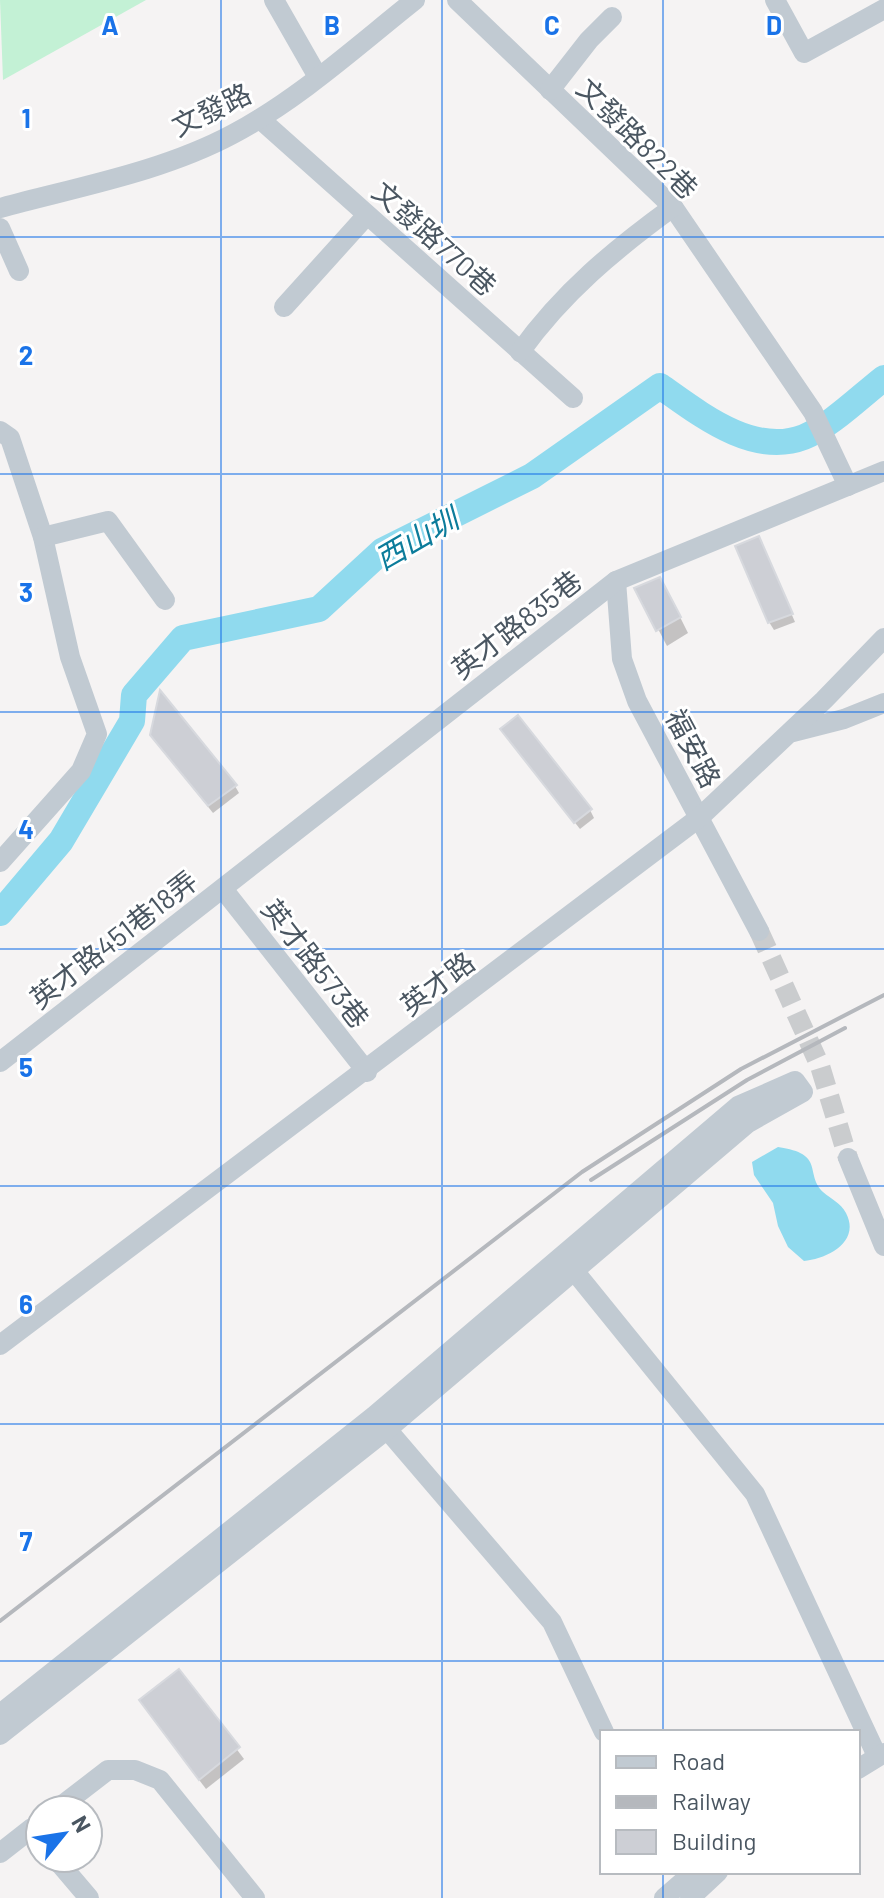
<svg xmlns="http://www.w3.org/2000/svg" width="884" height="1898" viewBox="0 0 884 1898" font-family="Barlow,'Noto Sans TC',sans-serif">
<rect width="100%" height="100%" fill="#f5f3f3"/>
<path fill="#c3f1d5" d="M0 0H146L3 80Z"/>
<path fill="#90daee" d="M778 1147C826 1154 804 1173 823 1192 832 1200 840 1202 846 1213 861 1242 827 1259 804 1261L788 1247 778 1226 773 1203 754 1175 752 1162Z"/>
<g fill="#0003">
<path d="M762 546 795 622 774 630 769 622Z"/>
<path d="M637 589 669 595 688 633 667 646Z"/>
<path d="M507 737 590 810 594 818 580 829Z"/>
<path d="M157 743 235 786 239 793 213 813Z"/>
<path d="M179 1672 244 1759 206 1789 147 1711Z"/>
</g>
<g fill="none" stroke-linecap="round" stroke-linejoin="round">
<path stroke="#90daee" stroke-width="26" d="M0 913 61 841 132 721 134 695 183 638 319 609 382 551 532 476 660 386C700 414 753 457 804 437 829 427 862 395 884 378"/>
</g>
<g fill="#cdcfd5" stroke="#d7d9de" stroke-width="2">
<path d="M759 536 793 614 768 623 735 546Z"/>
<path d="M660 577 681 617 656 631 634 588Z"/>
<path d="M160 690 237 785 208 806 150 735Z"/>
<path d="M518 715 592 809 574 823 500 729Z"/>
<path d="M179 1669 240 1747 199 1780 139 1700Z"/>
</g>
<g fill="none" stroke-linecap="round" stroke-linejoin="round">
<path stroke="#caccce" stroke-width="20" stroke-dasharray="20 10" stroke-linecap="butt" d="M759 931 820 1066 848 1158"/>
<g stroke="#c1cad2" stroke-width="20">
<path d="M274 0 318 77"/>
<path d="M457 0 673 207 813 412 848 486"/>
<path d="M775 0 804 53 884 9"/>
<path d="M550 90 589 40 612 17"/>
<path d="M260 119 573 398"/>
<path d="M0 208C77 187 162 172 233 134 299 99 357 46 415 0"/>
<path d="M0 228 19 271"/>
<path d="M284 307 367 215"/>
<path d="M520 352C562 293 615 249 673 207"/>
<path d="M0 431 10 438 43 537 70 657 97 734 81 771 0 862"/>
<path d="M43 537 108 521 165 600"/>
<path d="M616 581 622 659 637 701 759 931"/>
<path d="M793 732 844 719 884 703"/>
<path d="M223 889 367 1072"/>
<path d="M0 1062 616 581 884 471"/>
<path d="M848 1158 884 1246"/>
<path d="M567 1262 755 1494 877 1756"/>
<path d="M0 1345 700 817 824 700 884 638"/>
<path d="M379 1420 552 1622 604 1732"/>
<path d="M0 1714 374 1416 738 1106 795 1081 803 1092 748 1123 389 1428 0 1735"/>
<path d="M858 1769 884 1753"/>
<path d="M56 1810 108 1770H135L160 1780 255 1898"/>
<path d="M0 1853 32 1828 40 1839"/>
<path d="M55 1858 89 1898"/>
<path d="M664 1898 694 1872"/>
<path d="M690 1898 718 1872"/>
</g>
<g stroke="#b5b8bd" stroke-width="4">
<path d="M591 1180 747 1080 845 1028"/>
<path d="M0 1621 582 1172 741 1069 884 995"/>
</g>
</g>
<path fill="none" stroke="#1a73e8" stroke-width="2" stroke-opacity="0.55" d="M221 0V1898M442 0V1898M663 0V1732M0 237H884M0 474H884M0 712H884M0 949H884M0 1186H884M0 1424H884M0 1661H884M663 1872V1898"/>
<g text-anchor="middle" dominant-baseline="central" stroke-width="6" stroke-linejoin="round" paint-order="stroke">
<g font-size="28" fill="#4a5661" stroke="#fff">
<text transform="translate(211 109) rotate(-26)">文發路</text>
<text transform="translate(638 138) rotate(45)">文發路822巷</text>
<text transform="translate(435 238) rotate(42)">文發路770巷</text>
<text transform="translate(516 624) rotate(-38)">英才路835巷</text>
<text transform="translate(694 748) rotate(62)">福安路</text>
<text transform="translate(113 939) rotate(-38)">英才路451巷18弄</text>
<text transform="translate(316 963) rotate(52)">英才路573巷</text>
<text transform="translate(437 983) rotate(-37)">英才路</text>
</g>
<g font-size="30" font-style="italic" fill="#0c7c9b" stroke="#fff">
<text transform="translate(416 538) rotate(-30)">西山圳</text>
</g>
</g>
<g font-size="26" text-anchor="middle" font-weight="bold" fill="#1a73e8" stroke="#fff" stroke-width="6" stroke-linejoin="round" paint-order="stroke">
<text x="110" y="35">A</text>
<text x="332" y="35">B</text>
<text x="552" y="35">C</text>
<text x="774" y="35">D</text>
<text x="26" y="128">1</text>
<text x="26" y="365">2</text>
<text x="26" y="602">3</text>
<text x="26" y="839">4</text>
<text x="26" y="1077">5</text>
<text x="26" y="1314">6</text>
<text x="26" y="1551">7</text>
</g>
<rect x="600" y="1730" width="260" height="144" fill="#ffffff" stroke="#b7bbc0" stroke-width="2"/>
<rect x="616" y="1756" width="40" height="12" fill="#c1cad2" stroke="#b7bbc0" stroke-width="2"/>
<text x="672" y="1770" font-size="24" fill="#4a5661">Road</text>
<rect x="616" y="1796" width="40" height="12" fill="#b5b8bd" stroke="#b7bbc0" stroke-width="2"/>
<text x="672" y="1810" font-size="24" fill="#4a5661">Railway</text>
<rect x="616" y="1830" width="40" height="24" fill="#cdcfd5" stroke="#b7bbc0" stroke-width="2"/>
<text x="672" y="1850" font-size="24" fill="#4a5661">Building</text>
<g transform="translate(64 1834) rotate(60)"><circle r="38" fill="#ffffff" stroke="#b7bbc0" stroke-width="2"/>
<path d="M0-6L14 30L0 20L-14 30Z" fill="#1a73e8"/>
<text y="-12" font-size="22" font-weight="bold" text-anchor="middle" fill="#4a5661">N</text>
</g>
</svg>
